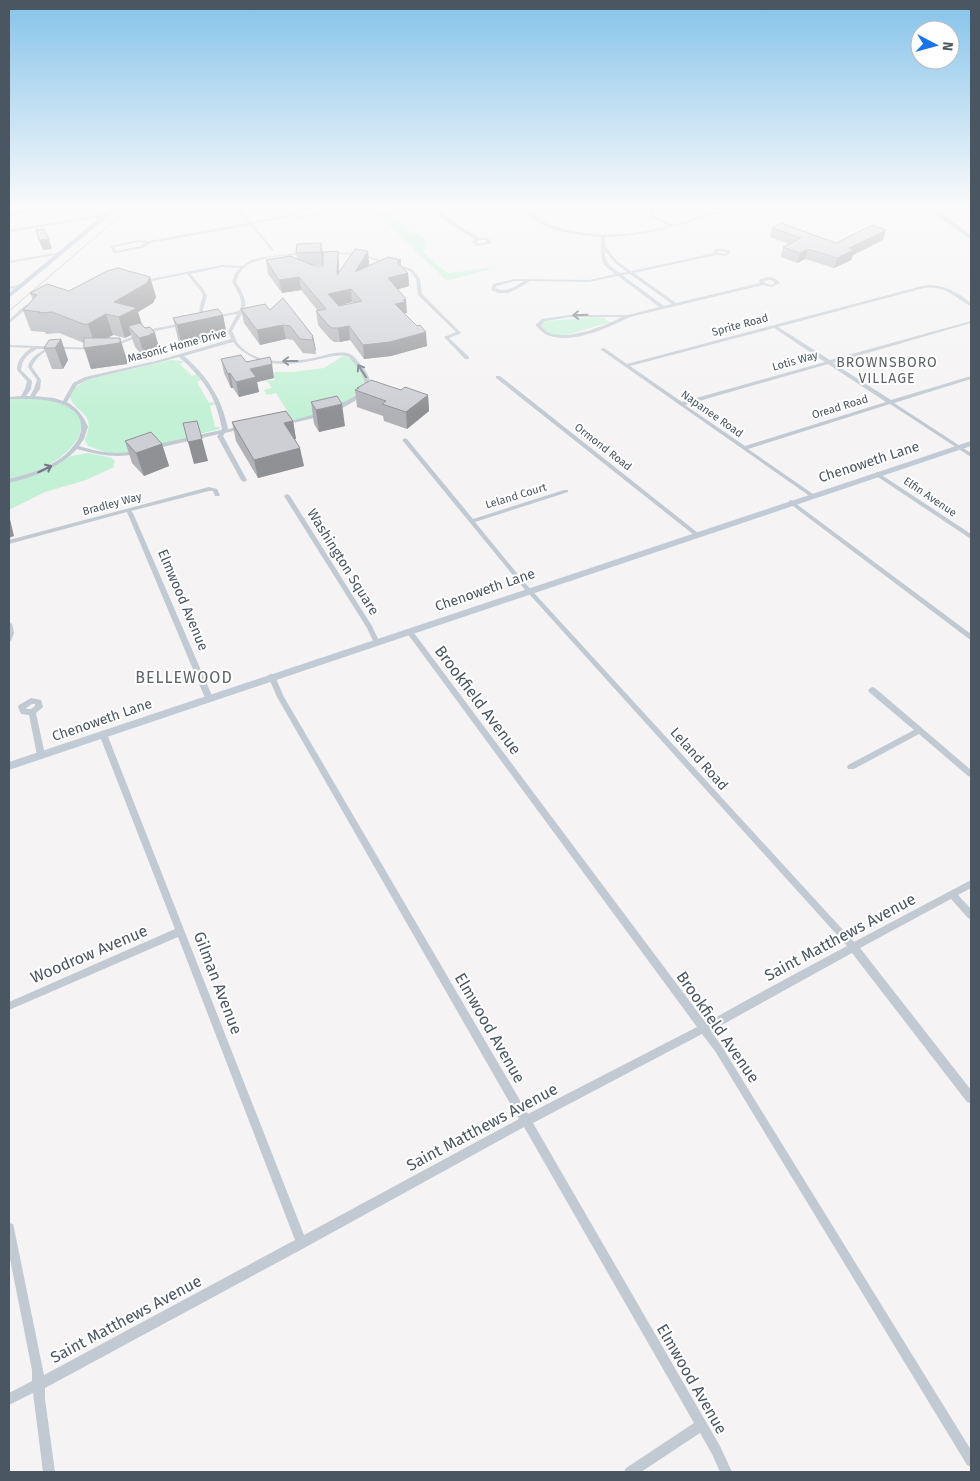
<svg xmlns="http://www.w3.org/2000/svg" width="980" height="1481" viewBox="0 0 980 1481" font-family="'Fira Sans',sans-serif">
<rect width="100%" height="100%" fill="#f5f3f3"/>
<g fill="#c3f1d5">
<path d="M367 204H385L406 229 423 237 426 246 423 252 442 269 449 273 497 267 447 281Z"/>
<path d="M593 317 604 318 610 322 563 336H552L541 328V324L547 321Z"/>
<path d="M343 356C350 356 354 361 357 367 360 371 364 376 364 381 363 400 307 424 291 419 288 419 286 417 284 416L289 414 276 393 267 395 264 390 272 388 268 382 264 381 275 380 272 375 275 374 271 372H293L324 368Z"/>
<path d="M171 360 183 361 184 362 180 364 192 376 197 374 201 380 197 382 209 403 214 402 215 404 210 406 215 427H220L219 429 125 454 108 453 88 446 85 440C97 411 76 415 70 397L76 387 89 379Z"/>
<path d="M24 398C37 399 50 399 62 404 95 417 80 444 58 459 43 469 26 475 9 480V399Z"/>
<path d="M88 453 112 458 115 462 113 465 114 467 86 480 45 492 9 510V483L42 472 71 456Z"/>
</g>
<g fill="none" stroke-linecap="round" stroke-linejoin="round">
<g fill="#c1cad2" fill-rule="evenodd">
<path d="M233 204H237L251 222 294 214 297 210 318 207 326 213 303 218 295 216 253 224 274 250 272 251 250 225 150 243 143 248 115 253H114L110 246 139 240 149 241 248 223ZM317 209 321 212 303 216 297 214 299 212ZM139 242 145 243 141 246 116 251 114 247Z"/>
<path d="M433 204H437L439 210 446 217 479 238H488L492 243 476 246 472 242 475 239C461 230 439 221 433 204ZM479 240H486L487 242 478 244 476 242Z"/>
<path d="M525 204H529C531 217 543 222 554 226 592 239 631 236 669 226L653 218 647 211 648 204H652L651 211 655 216 673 225 721 210 711 204H716L725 209 742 204H751L727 211 728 213 724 212C683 224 649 236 605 237V246L617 261 631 271 714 253V250C719 247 725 249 730 251V253L726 256 716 255 634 273 676 303 760 283 759 280C767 276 775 276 780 283L772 287 763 285 630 317C608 328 569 346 545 334 542 332 539 329 536 326V324L542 319 570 315H628L659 307 618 276 589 282 530 281 517 289 508 293H498L491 290 493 284 514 279 589 280 615 274 604 265 601 257V237C580 235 528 231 525 204ZM605 251 615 263 627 272 620 273C611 267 605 263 605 251ZM718 251 726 252 725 254 718 253ZM630 274 672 304 664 306 622 275ZM768 280H771L775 283 771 285 765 283 763 281ZM514 281H524C514 287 507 293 495 288L497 286ZM570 317H622C605 326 563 343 546 331 544 329 542 327 541 325L545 321Z"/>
<path d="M775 204 782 205 744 210 742 209Z"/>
<path d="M790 204H829L791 206Z"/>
<path d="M107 214 108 216 9 232V230Z"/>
<path d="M61 252H62V254L9 263V261Z"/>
<path d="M328 252 358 253 412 269 420 279 422 294 461 333 449 338 469 357V359H465L444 337 456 332 418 295 416 279 410 271 358 255 327 254V252Z"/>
<path d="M297 253H306L308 254 306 255C287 255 249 256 239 274 238 277 237 279 236 282 252 307 245 307 232 331 234 334 235 338 237 342 253 365 289 363 313 358 324 356 335 351 347 353 353 354 357 360 361 365 364 369 368 373 369 378 373 394 347 406 336 411L331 410C359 391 380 392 349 357 338 353 326 358 315 360 286 367 252 366 233 342L184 356C207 376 222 398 228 429L242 426 245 428 225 433 223 436 247 480 246 481 244 482 241 480 217 436 219 434 154 449 151 447 154 445 221 430 222 429C216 396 204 379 179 357L157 363 89 379 77 385 67 402C78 409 83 415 88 427L84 439 79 446C99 452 117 456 138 450L141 452 140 453C118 459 99 455 77 449 59 468 34 477 9 483V479C28 474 49 468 65 455 89 434 87 410 55 402 40 398 24 399 9 399V397L21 396 25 389 27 381 17 370C17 360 23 354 31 348L9 347V345L96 348V349L94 350C85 350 55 348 49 350 42 353 35 359 32 367L41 380 40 389 35 396 54 398 63 401 73 383 85 377 156 361 231 339 228 331 237 314 214 318 212 317 239 311C245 301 237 291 232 282L235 273 240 268 222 267 191 274 203 289 207 296 203 310 207 319 205 320C196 313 200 306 203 296L200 290 187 274 142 283H140V281L222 265 242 266 251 260 264 257ZM37 349H45C37 354 30 358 28 367L37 380 34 389 30 396H26L31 389 32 381 21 370C22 359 28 354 37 349Z"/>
<path d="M22 284 24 285V286L9 289V287Z"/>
<path d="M931 285C947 286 959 293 971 303V306C952 297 949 286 924 288L778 327 830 360 971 321V323L833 363 891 400 971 376V379L894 403 971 453V457L890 404 748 449 813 494 814 495 811 497 600 349 604 348 627 364 922 286ZM774 328 825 362 682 402 630 366ZM828 364 886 402 745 446 685 405Z"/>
<path d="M35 302H37V304L28 308 9 323V320L24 306Z"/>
<path d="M183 323H185V325L155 331 115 346 111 345 152 329Z"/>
<path d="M496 376H500L698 533V535H694L496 378Z"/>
<path d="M321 413 323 414V416L284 425 281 423Z"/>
<path d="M405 438 407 439 473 519 564 490H568V492L475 522 525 583 854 942 971 880V888L958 895 971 909V919L968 918 951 899 860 948 971 1090V1103L967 1102 852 953 711 1031 721 1045 971 1450V1467L967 1465 715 1051 702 1034 533 1123 720 1446 732 1472H720L712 1454 700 1433 641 1472H624L626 1468 694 1423 524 1127 306 1247 45 1388V1399L55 1472H43L33 1393 9 1405V1393L32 1381V1370L9 1254V1223L13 1224 14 1228 44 1375 295 1240 178 937 9 1010V1002L175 929 99 734 100 732 103 731 107 734 304 1235 519 1119 277 697 268 676 270 674H274L284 697 528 1114 697 1027 407 633 406 631 407 629H411L706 1023 745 1001 847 946 521 585 403 441 402 440Z"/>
<path d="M877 472 971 534V539L875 475 874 474Z"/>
<path d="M209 487 217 489 220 495 219 496H215L213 491H209L131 511 133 513 213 698 209 701 205 698 127 512 9 544V540Z"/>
<path d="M287 494 290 496 372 626 379 641 378 643H374L367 628 284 496Z"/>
<path d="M791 500 971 634V639H969L789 503V501Z"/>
<path d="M9 622 12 624 14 633 11 641H9Z"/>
<path d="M872 687 875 688 971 770V777L968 776 919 734 854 769H848L847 767 848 765 914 730 869 692 868 690Z"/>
<path d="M31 698 41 700 43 707 36 713 45 755 44 757H38L37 755 29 715 21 714 18 707 19 705ZM32 704H35V706L31 709H27L26 708Z"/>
</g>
<g fill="#c1cbd6" fill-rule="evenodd">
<path d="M57 204H73L9 216V212Z"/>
<path d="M971 441V446L9 770V762Z"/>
</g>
<g fill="#b3c2d1" fill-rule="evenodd">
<path d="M116 204H123L9 298V293Z"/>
<path d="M921 204H929L971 235V240Z"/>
</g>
<path stroke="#b5b8bd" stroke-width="1" d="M9 311 134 204"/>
</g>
<g fill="#b0b2b7" fill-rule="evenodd">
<path d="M898 204H918L917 206 902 208Z"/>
<path d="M772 228 836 243 883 240 853 255 851 260 834 268 805 259 797 263 781 257 783 247 789 244 770 237Z"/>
<path d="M321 243 323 256 339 264V272L368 251 369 265 368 266 401 260V266L408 273 409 286 398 289 407 313H405V314L427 346 391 356 364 359 350 340 340 342H334L330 339 318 325 316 311H318L301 290 282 293 268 274 266 260 297 259 296 253ZM312 265H323V266H315ZM352 302 353 303 339 306H338Z"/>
<path d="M150 277 156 297 153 303 138 312 142 324 161 354 157 355V356L146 360 135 347 131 335 125 338 113 335 107 338 127 360V364L91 369 84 343 59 333 46 334 45 332 31 331 23 310 33 300 30 293 69 291Z"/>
<path d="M241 309 270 310 313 336 316 354 303 353 293 340 286 339 260 345 244 323Z"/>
<path d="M223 315 227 336 182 346 178 339 173 318Z"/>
<path d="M61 339 68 360 63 369H52L44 348Z"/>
<path d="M221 359 246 362 274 378 257 382 259 392 239 397 233 388H231L224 373Z"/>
<path d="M357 388 401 390 428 395 429 411 407 429 384 421 383 416 357 407 355 390H357Z"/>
<path d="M311 402 345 426 319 432 314 424Z"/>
<path d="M293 421 296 439H295L304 466 258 478 236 441 232 422Z"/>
<path d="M125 441 162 444 169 466 144 476 132 463Z"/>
</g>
<g fill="#909195">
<path d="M904 204H918L917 206 902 208Z"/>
<path d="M886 230 883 240 853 255 851 260 834 268 837 258 849 248Z"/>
<path d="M49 239 52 249 43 250 39 240Z"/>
<path d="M321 243 323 256V265L321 252Z"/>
<path d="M808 249 805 259 797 263 800 253Z"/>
<path d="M338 251 339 264V288L337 275Z"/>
<path d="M368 251 369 265 356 285 355 272Z"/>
<path d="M408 273 409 286 389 292 388 278Z"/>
<path d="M150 277 156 297 153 303 138 312 143 329 128 326 131 335 125 338 114 302Z"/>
<path d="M299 277 301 290 282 293 279 280Z"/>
<path d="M351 289 352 302 330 308 328 294Z"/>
<path d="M406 299 407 313H405L406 316 395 304Z"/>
<path d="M106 314 113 335 95 345 88 324Z"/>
<path d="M223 315 227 336 182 346 177 325Z"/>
<path d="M283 325 286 339 260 345 257 330Z"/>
<path d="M349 326 350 340 340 342 338 328Z"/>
<path d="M426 332 427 346 391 356 364 359 363 345Z"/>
<path d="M155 333 161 354 157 355V356L146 360 139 338Z"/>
<path d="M312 336H313L316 350H315L313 340Z"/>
<path d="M120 338 127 360V364L91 369 84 348Z"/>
<path d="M61 339 68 360 63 369 55 348Z"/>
<path d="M272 364 274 378 257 382 259 392 239 397 236 382 250 369Z"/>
<path d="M230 373 233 388H231L228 374Z"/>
<path d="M428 395 429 411 407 429 406 412Z"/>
<path d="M342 404 345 426 319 432 316 410Z"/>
<path d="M293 421 296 439 288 441 284 423Z"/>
<path d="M202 439 208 461 194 464 188 442Z"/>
<path d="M162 444 169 466 144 476 136 453Z"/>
<path d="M300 448 304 466 258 478 254 460Z"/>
<path d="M9 515 14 536 9 538Z"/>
</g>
<g fill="#cdcfd5" stroke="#909195" fill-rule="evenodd">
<path d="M781 223 836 243 872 225 886 230 849 248 854 250 837 258 808 249 800 253 783 247 801 238 772 228Z"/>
<path d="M44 229 49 239 39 240 36 230Z"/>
<path d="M321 243V252L296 253 297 244Z"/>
<path d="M355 249 368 251 355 272 388 257 401 260 397 262 408 273 388 278 406 299 403 300 405 302 395 304 417 326 420 325 426 332 390 342 363 345 349 326 338 328H332L328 325 316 311 326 309 299 277 279 280 266 260 290 256 315 266H323V252L338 251 337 275ZM351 289 362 301 339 306 328 294Z"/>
<path d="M118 268 150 277 147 283 114 302 137 308 119 317 106 314 88 324H83L52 312 38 313 40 312 23 310 37 295 30 293 47 284 69 291 107 271Z"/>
<path d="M283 298 313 336H312L313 340 300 339 290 326 283 325 257 330 241 309 265 304 270 310Z"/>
<path d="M218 309 223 315 177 325 173 318Z"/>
<path d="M140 323 145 328 150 327 155 333 150 334 151 335 139 338 128 326Z"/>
<path d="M84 338H120V343L84 348Z"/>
<path d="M61 339 55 348H44L49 340Z"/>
<path d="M241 355 246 362 270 357 272 364 250 369 256 377 236 382 230 373 228 374 221 359Z"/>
<path d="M371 380 401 390 405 387 428 395 406 412 382 404 386 401 355 390 359 388H357Z"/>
<path d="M337 396 342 404 316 410 311 402Z"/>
<path d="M286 411 293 421 284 423 300 448 254 460 232 422Z"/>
<path d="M197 421 202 439 188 442 183 423Z"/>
<path d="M151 432 162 444 136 453 125 441Z"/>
</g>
<defs><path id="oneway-shaft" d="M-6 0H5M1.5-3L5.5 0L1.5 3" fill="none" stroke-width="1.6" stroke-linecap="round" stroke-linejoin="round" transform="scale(1.25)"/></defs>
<g stroke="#6e7983">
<use href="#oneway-shaft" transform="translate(580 315) rotate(178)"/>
<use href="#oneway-shaft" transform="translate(290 361) rotate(180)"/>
<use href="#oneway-shaft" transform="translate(362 371) rotate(-123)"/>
<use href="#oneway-shaft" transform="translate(45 469) rotate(-26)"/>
</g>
<linearGradient id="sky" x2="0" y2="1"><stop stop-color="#85c3ea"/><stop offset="0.5" stop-color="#fafafa"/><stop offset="1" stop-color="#fafafa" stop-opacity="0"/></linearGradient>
<rect width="980" height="412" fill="url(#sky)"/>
<g text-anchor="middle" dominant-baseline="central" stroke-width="4" stroke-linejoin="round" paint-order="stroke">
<g font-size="11" fill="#4a5661" stroke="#fff">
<text transform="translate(740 325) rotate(-15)">Sprite Road</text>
<text transform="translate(177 346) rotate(-15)">Masonic Home Drive</text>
<text transform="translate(795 361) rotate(-16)">Lotis Way</text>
<text transform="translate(840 407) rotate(-17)">Oread Road</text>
<text transform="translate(712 414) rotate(35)">Napanee Road</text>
<text transform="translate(603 447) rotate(38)">Ormond Road</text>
<text transform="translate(516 496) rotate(-17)">Leland Court</text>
<text transform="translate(930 497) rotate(34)">Elfin Avenue</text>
<text transform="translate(112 504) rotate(-15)">Bradley Way</text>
</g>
<g font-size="14" letter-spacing="1" fill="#5f6368" stroke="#fff">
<text x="887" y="362">BROWNSBORO<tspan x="887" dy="16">VILLAGE</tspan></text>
</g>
<g font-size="14" fill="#4a5661" stroke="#fff">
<text transform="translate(869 462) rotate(-18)">Chenoweth Lane</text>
<text transform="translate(343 562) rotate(58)">Washington Square</text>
<text transform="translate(485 590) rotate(-19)">Chenoweth Lane</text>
<text transform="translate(183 600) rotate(67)">Elmwood Avenue</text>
<text transform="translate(102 720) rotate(-19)">Chenoweth Lane</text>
<text transform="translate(699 759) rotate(48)">Leland Road</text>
</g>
<g font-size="16" letter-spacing="1" fill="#5f6368" stroke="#fff">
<text x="184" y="677">BELLEWOOD</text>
</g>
<g font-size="16" fill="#4a5661" stroke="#fff">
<text transform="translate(478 700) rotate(53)">Brookfield Avenue</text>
<text transform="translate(840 937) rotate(-28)">Saint Matthews Avenue</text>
<text transform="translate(89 954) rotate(-23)">Woodrow Avenue</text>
<text transform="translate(218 983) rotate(69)">Gilman Avenue</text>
<text transform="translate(718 1027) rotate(55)">Brookfield Avenue</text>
<text transform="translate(490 1028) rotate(60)">Elmwood Avenue</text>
<text transform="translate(482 1127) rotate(-28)">Saint Matthews Avenue</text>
<text transform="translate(126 1319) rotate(-28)">Saint Matthews Avenue</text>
<text transform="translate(692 1379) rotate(60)">Elmwood Avenue</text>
</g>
</g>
<rect width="980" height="1481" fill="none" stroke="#4a5661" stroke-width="20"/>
<g transform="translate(935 45) rotate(96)"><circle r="24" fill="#ffffff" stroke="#b7bbc0"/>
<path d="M0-4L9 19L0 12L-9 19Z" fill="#1a73e8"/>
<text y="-8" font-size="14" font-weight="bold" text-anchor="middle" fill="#4a5661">N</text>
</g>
</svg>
